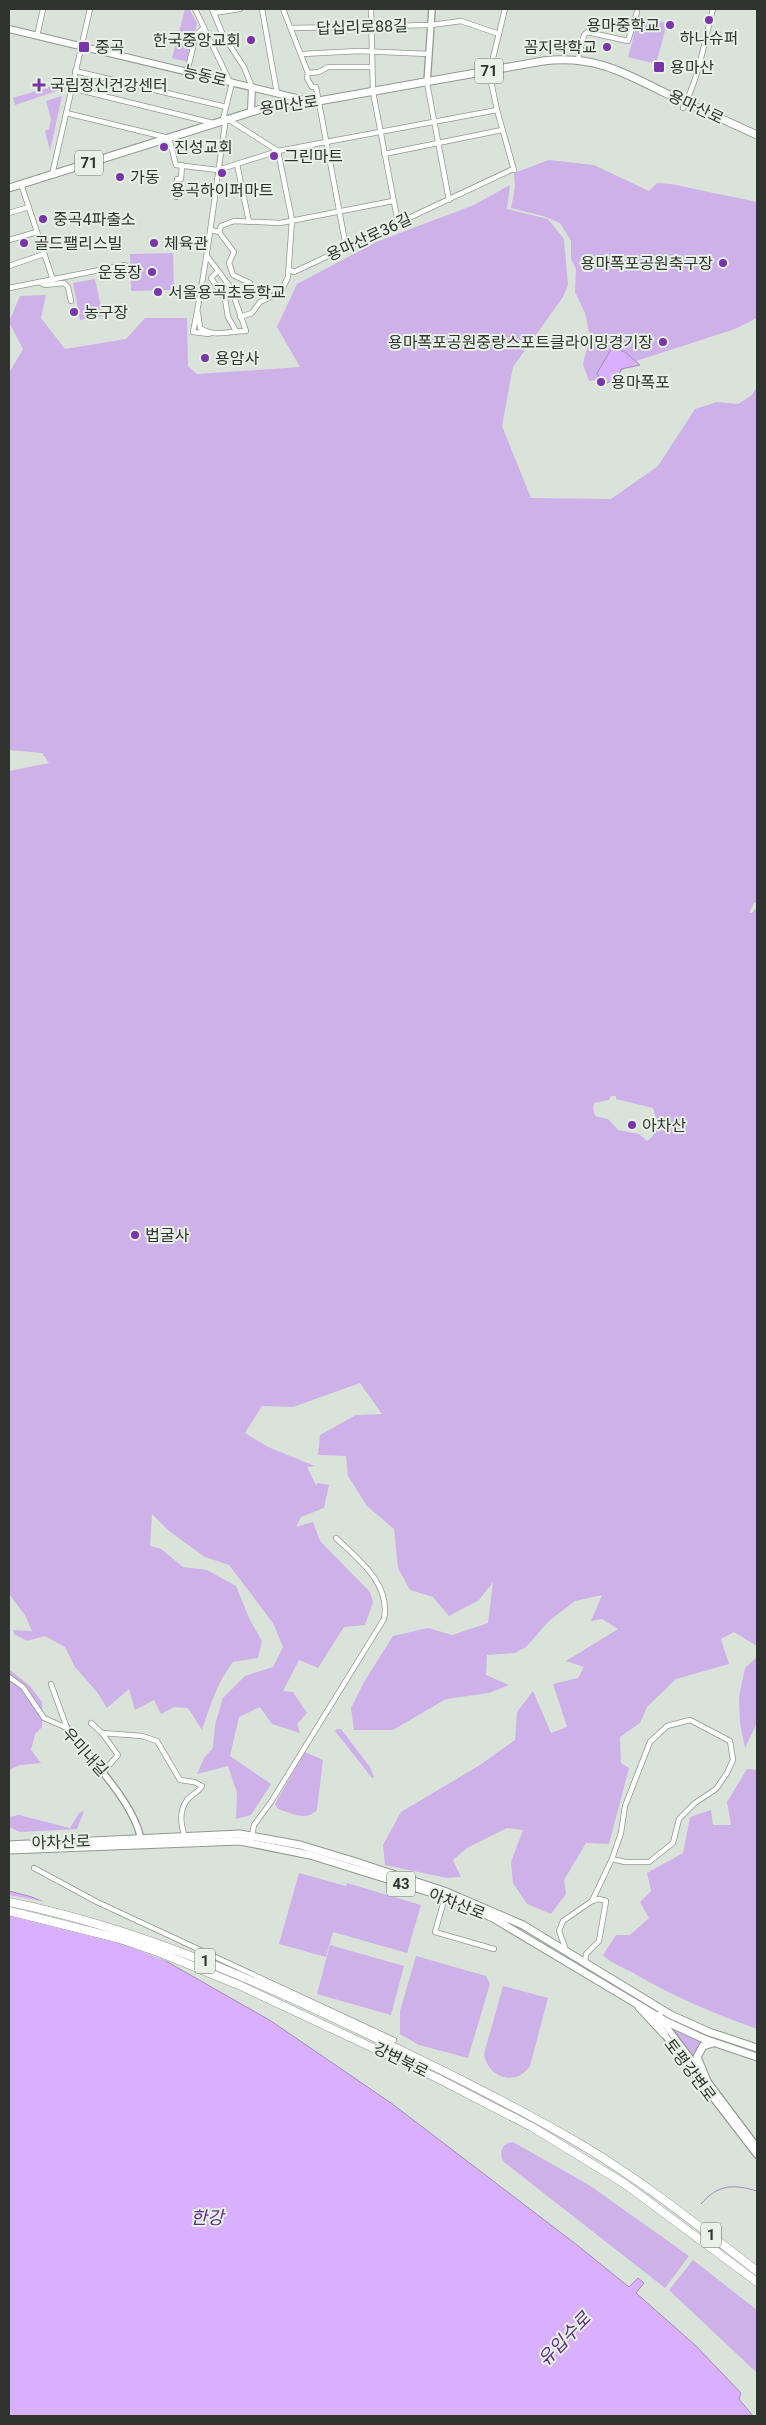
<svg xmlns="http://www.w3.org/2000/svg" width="766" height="2425" viewBox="0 0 766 2425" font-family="Roboto,'Noto Sans KR',sans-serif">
<rect width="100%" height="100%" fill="#dae3d9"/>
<g fill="#ceb1e9" fill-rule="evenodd">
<path d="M185 9H189L197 23 188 62 172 58Z"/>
<path d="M639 16 667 23 656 64 628 57Z"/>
<path d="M52 84 65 88V91H57L15 105 13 98 52 86Z"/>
<path d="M62 96 50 151 45 131 49 129 51 119 46 101Z"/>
<path d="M549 160 594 165 649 191 657 183 671 184 757 202V318L735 329 633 362 613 378 589 381 583 364 590 337 585 313 575 292 576 269 571 259V241L560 223 543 216 511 208 515 187 514 173Z"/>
<path d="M510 185 507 209 548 219 564 239 568 285 563 297 513 367 502 426 531 498 611 499 658 466 695 409 717 402 738 404 752 395 757 387V902L754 903 749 913H752L757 907V1646L734 1632 721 1639 729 1664 676 1679 647 1707 640 1723 620 1737 621 1763 629 1768 609 1844 586 1843 564 1880 566 1894 551 1914 527 1904 513 1883 511 1862 523 1830 507 1828 467 1848 453 1860 461 1877 447 1878 385 1865 383 1845 401 1812 480 1765 515 1740 517 1712 533 1691 551 1733 567 1727 553 1684 578 1678 584 1667 566 1661 618 1629 602 1619 591 1621 602 1595 575 1601 549 1621 526 1647 515 1653 487 1655 486 1675 509 1685 489 1693 446 1699 393 1730H354L351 1708 364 1682 393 1636 428 1628 452 1635 488 1623 493 1582 479 1600 449 1616 433 1597 410 1590 398 1568 394 1529 367 1506 348 1476 346 1456 318 1455 320 1435 356 1415 382 1414 360 1383 293 1407 262 1406 245 1433 268 1447 315 1466 307 1467 316 1485 318 1483 329 1485 324 1508 301 1517 296 1527 313 1522 320 1541 370 1592 373 1602 365 1625 344 1627 318 1668 299 1660 283 1691 293 1692 307 1713 297 1724 300 1733 272 1724 260 1707 239 1717 230 1756 271 1784 251 1815 236 1819 237 1793 228 1766 197 1774 204 1758 213 1748 215 1725 223 1698 245 1676 273 1667 283 1647 273 1623 229 1565 205 1557 169 1531 152 1514 150 1546 161 1549 183 1567 207 1570 236 1586 249 1618 262 1641 258 1658 233 1662C216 1685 211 1704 202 1730L188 1708 174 1707 161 1714 154 1700 135 1710 129 1689 107 1708 97 1692 75 1667 65 1647 45 1636 27 1641 14 1634 13 1630 32 1631 25 1615 9 1594V771L49 763 42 753 9 750V373L23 349 9 322 20 296 46 295 41 318 65 349 126 339 145 318H187L188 366 197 374 300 367 277 327 297 284 376 242 474 205ZM611 1096H616V1099L653 1108C657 1122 660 1132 647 1141L639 1134 618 1130 608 1119 595 1116 593 1108 594 1103 609 1100Z"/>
<path d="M173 253 174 290 131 291 130 254Z"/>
<path d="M95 279 103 316 80 320 73 283Z"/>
<path d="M757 1657V1723L745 1748 740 1723 739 1697 745 1668Z"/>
<path d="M10 1670 30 1686 42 1702V1727L35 1734 31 1750 41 1763 20 1765 9 1770Z"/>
<path d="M337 1729H341L370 1767 374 1777 372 1778 335 1731Z"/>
<path d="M305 1752 323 1760 317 1810C306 1822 291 1813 278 1809L275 1804Z"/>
<path d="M747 1769 757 1770V2029C715 2014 674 1997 635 1974 623 1967 613 1965 603 1955L616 1935H630L649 1918 640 1902 651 1891 647 1873 683 1853 690 1817 711 1810 713 1825H731L727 1802Z"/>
<path d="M84 1811 77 1829 20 1832 9 1827V1817L19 1815 70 1828 79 1813Z"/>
<path d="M299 1873 346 1886 347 1883 421 1905 407 1953 333 1932 326 1957 279 1944Z"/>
<path d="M330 1945 404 1966 391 2015 317 1994Z"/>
<path d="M416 1956 486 1976 490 1984 468 2058 419 2045 400 2034V2011Z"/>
<path d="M503 1986 548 1998 530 2066C515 2087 488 2078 484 2054Z"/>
<path d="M673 2030 701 2042 695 2058Z"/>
<path d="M513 2142 589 2185 689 2256 665 2288 504 2162C498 2153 502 2143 513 2142Z"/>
<path d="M693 2260 757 2310V2373L669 2290Z"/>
</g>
<g fill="#d9b0fe" stroke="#a68ac0">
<path d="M612 348 625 352 640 365 621 369 618 377 607 383 601 382 597 373Z"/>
<path d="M9 1891 32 1897 129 1940 271 2021 391 2103 577 2245 629 2287 638 2278 644 2283 636 2293 695 2345 741 2393 739 2399 753 2416H9Z"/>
</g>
<path fill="#dae3d9" d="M9 1895 52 1903 84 1916 130 1937 169 1962 118 1942 53 1924 9 1915Z"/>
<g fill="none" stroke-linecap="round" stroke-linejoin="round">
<path stroke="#a68ac0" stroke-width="1" d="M701 2204C718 2184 733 2184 757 2191"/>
<g stroke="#90998f" stroke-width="6">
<g id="minor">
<path d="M195 9 230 82"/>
<path d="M212 9 223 35 244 67 252 87"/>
<path d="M262 9 277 93"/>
<path d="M283 9 308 73 307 78 312 87H316L346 247"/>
<path d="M371 9 373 92 398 223"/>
<path d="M214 13 240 9"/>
<path d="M292 28 431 25 461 21 499 34"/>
<path d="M37 36 43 9"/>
<path d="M302 54 359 51 429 54"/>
<path d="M578 59 584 35 587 32 628 41 637 12"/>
<path d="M490 70 505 9"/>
<path d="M75 71 226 107"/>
<path d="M187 72 196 35 204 27"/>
<path d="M489 72 497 110 514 170"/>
<path d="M308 73 319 72 328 67H372"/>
<path d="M427 83 449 200"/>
<path d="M71 88 213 123"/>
<path d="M683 108C699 78 704 42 713 9"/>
<path d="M66 113 169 138 176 165 218 170 278 151 497 110"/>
<path d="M223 119 232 83"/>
<path d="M384 154 502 130"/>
<path d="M237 164 249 222"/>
<path d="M52 175 90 9"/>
<path d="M21 184 53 280"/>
<path d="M176 197 177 179H181L182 165"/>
<path d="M9 213 29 207"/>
<path d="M211 230 219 232 221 226 234 221 280 223 393 201"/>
<path d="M219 232 234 252 229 263 233 275 250 283"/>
<path d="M9 240 37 232"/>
<path d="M9 266 44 254"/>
<path d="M290 270 294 272 513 169"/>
<path d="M218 271 211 278 225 299 228 317 236 331"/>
<path d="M39 282 45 285 64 283 68 287 71 301"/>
<path d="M9 288 125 265"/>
<path d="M198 313 200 328C216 338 228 331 246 331L231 288 207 256"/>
<path d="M209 334 193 332C208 261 215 190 226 118L278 151 292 220 288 277 281 292 260 302 252 313 240 317"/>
<path d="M9 1677 23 1687 44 1718 67 1728"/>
<path d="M51 1684 67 1728"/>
<path d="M91 1723 102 1733 118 1755 104 1771"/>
<path d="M102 1733 142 1736 157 1741 180 1780 194 1782 202 1786C198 1793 192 1794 187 1800 179 1811 181 1826 185 1837"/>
<path d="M251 1842 254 1825 271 1802 384 1619C391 1584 359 1560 336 1538"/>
<path d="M34 1868 97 1902 394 2040"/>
<path d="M445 1897 435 1932 494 1949"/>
<path d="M592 1901 612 1859 625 1862H649L673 1843 679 1819 695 1803 716 1789 727 1773 733 1760 730 1741 690 1720 667 1726 650 1742 625 1806 621 1833 612 1859"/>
<path d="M566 1950 559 1931 563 1921 592 1901 599 1899 606 1901 599 1941 586 1954 585 1963"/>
</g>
</g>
<g stroke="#90998f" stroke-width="8">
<g id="tertiary">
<path d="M427 83 432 9"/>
<path d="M67 1728C88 1756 138 1807 141 1842"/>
<path d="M660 2014 658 2022 664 2034 757 2155"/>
<path d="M660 2018 757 2147"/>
</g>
</g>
<g stroke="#90998f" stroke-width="8">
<g id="secondary">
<path d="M9 29 309 101"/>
<path d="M251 111 252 87"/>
</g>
</g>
<g stroke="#90998f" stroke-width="9">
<g id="primary">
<path d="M9 188 277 104 313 102 543 61C590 55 620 70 661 91"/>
<path d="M92 1841 240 1834 300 1845 353 1861 444 1891 523 1925 671 2015 709 2032 757 2048"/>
<path d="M9 1845 28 1844"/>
<path d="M9 1850 240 1841 310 1855 445 1897 493 1918 667 2022 704 2039 757 2057"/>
<path d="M639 2007 664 2034"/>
<path d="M707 2081 697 2057 703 2046 713 2043"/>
</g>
</g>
<g stroke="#90998f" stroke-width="9">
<g id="trunk">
<path d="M9 1902C133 1927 247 1976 361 2031 436 2067 510 2103 582 2145 644 2182 700 2227 757 2271"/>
<path d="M9 1911 117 1938 161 1953 241 1986 437 2078 532 2127 625 2184 757 2282"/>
</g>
</g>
<use href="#minor" stroke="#fff" stroke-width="4.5"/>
<use href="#tertiary" stroke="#fff" stroke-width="5.5"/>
<use href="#secondary" stroke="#fff" stroke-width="6"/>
<use href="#primary" stroke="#fff" stroke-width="7"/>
<use href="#trunk" stroke="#fff" stroke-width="8"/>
<g stroke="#90998f" stroke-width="9" stroke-linecap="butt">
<path id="primary-bridge" d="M661 91 757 135"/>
</g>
<use href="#primary-bridge" stroke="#fff" stroke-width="7"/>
</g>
<g fill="#7935a9" stroke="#e7f1e6" stroke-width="2">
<circle cx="709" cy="20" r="5"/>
<circle cx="670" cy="25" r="5"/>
<circle cx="251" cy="40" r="5"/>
<rect x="78" y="41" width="12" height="12" rx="2.5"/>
<circle cx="607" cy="47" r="5"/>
<rect x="653" y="61" width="12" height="12" rx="2.5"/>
<path d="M36.5 77.5h5v5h5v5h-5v5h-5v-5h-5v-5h5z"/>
<circle cx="164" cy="147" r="5"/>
<circle cx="274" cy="156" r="5"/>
<circle cx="222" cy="173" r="5"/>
<circle cx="120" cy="177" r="5"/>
<circle cx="43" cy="219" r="5"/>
<circle cx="24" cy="243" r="5"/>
<circle cx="154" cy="243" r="5"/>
<circle cx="723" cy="263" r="5"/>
<circle cx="152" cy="272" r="5"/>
<circle cx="158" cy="292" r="5"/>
<circle cx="74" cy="312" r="5"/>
<circle cx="663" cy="342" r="5"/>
<circle cx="205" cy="358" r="5"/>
<circle cx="601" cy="382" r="5"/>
<circle cx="632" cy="1125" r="5"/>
<circle cx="135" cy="1235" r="5"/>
</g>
<g text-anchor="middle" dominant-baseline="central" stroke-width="4" stroke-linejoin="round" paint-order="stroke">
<g fill="#e7f1e6" stroke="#676c66" stroke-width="1">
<rect x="475" y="58.5" width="28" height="25" rx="4"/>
<rect x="75" y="150.5" width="28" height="25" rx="4"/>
<rect x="387" y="1871.5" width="28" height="25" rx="4"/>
<rect x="195" y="1948.5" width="20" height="25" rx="4"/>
<rect x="701" y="2222.5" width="20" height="25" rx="4"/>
</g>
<g font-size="15" font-weight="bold" fill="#30332f">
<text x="489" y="71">71</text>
<text x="89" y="163">71</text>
<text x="401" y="1884">43</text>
<text x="205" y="1961">1</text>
<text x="711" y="2235">1</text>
</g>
<g font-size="16" fill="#30332f" stroke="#e7f1e6" text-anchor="start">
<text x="660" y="25" text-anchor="end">용마중학교</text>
<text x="709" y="38" text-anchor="middle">하나슈퍼</text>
<text x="241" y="40" text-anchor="end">한국중앙교회</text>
<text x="95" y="47">중곡</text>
<text x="597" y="47" text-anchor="end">꼼지락학교</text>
<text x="670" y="67">용마산</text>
<text x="50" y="85">국립정신건강센터</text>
<text x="174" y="147">진성교회</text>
<text x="284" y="156">그린마트</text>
<text x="130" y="177">가동</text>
<text x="222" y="190" text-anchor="middle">용곡하이퍼마트</text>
<text x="53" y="219">중곡4파출소</text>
<text x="34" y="243">골드팰리스빌</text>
<text x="164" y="243">체육관</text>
<text x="713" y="263" text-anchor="end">용마폭포공원축구장</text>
<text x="142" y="272" text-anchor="end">운동장</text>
<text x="168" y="292">서울용곡초등학교</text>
<text x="84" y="312">농구장</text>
<text x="653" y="342" text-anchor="end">용마폭포공원중랑스포트클라이밍경기장</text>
<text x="215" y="358">용암사</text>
<text x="611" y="382">용마폭포</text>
<text x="642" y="1125">아차산</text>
<text x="145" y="1235">법굴사</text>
</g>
<g font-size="16" fill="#30332f" stroke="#e7f1e6">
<text transform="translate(362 27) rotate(-2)">답십리로88길</text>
<text transform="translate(205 76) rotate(14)">능동로</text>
<text transform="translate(289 105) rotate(-8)">용마산로</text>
<text transform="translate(696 107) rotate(25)">용마산로</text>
<text transform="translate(369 237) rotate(-25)">용마산로36길</text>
<text transform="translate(85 1752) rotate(48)">우미내길</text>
<text transform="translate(61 1842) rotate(-2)">아차산로</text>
<text transform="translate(457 1904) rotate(21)">아차산로</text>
<text transform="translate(401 2060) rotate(26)">강변북로</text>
<text transform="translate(690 2070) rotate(53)">토평강변로</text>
</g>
<g font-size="18" font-style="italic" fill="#5f2c85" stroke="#e7f1e6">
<text x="207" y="2217">한강</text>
<text transform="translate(564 2339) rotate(-46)">유입수로</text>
</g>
</g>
<rect width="766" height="2425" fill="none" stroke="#30332f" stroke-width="20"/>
</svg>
